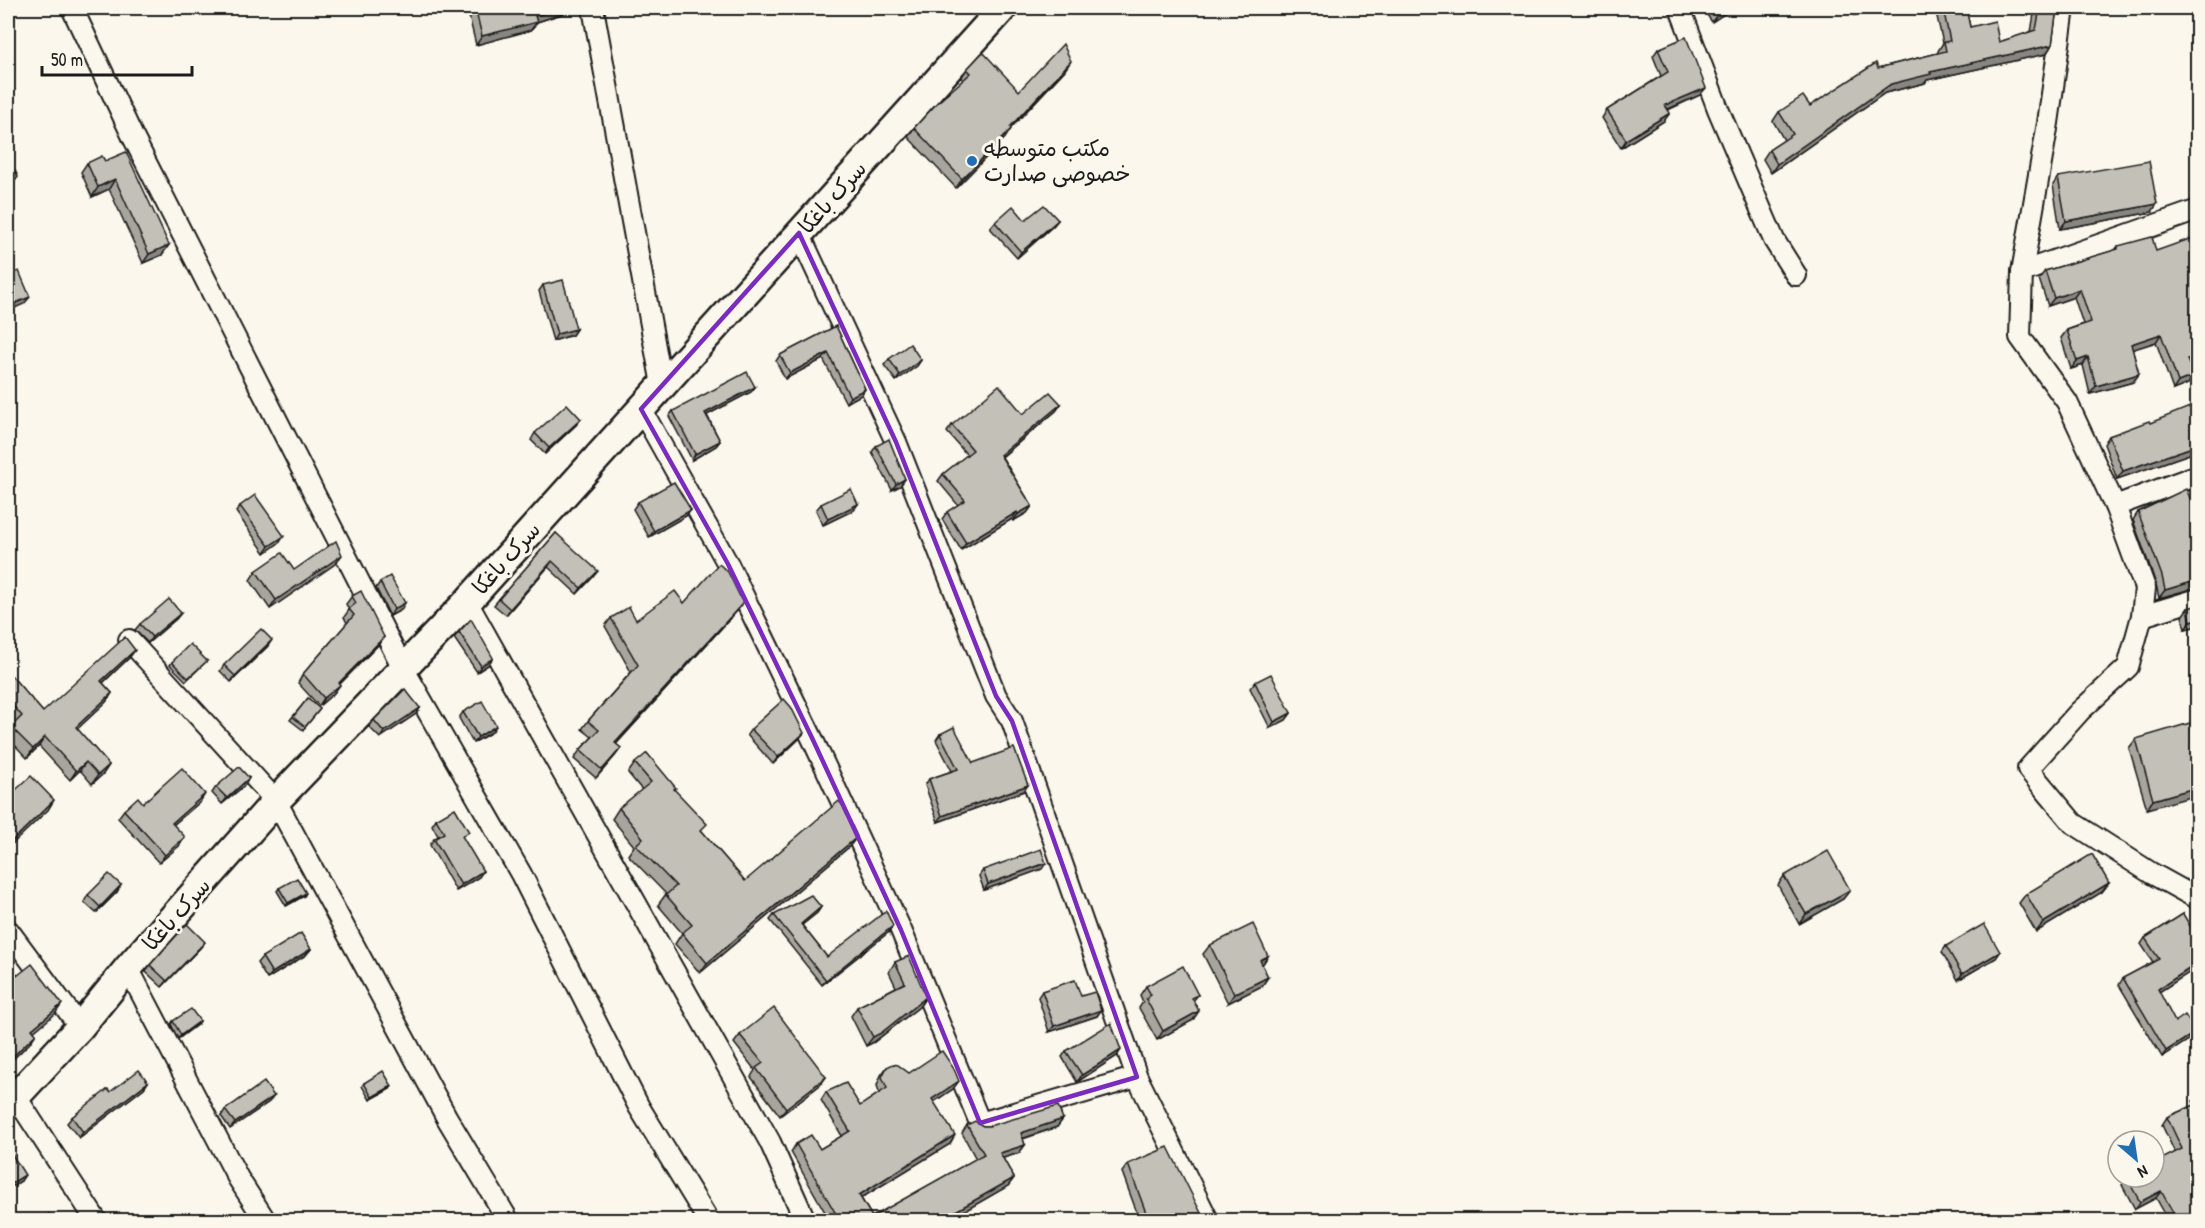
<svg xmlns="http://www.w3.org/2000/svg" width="2205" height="1228" viewBox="0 0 2205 1228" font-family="'Patrick Hand','Playpen Sans Arabic',sans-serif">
<rect width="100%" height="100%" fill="#fbf7ec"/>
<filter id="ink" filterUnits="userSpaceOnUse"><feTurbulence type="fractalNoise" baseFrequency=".0167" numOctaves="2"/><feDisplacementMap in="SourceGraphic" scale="12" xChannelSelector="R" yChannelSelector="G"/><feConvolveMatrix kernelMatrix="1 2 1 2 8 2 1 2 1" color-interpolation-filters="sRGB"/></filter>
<g filter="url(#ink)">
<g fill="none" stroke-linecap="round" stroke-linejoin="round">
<g stroke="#1c1c1c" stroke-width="24">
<g id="street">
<path d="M72 8 133 137 403 668 521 874 639 1107 708 1220"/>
<path d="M593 8 662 385"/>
<path d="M1680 8 1718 109 1774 240 1796 275"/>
<path d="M2064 8 2048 123 2022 272 2020 337 2067 402 2115 506 2145 588 2142 616 2128 667 2080 711 2028 769 2073 823 2151 873 2198 899"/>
<path d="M799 233 896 442 996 696 1012 721 1137 1077 1208 1220"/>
<path d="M2022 272 2198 210"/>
<path d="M641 409 728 564 813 740 901 930 980 1123 1137 1077"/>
<path d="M2115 506 2198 475"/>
<path d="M467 602 770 1142 805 1220"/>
<path d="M2142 616 2198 599"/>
<path d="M129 640 276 801 447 1118 508 1220"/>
<path d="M8 930 80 1027"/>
<path d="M128 968 238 1178 265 1220"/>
<path d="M16 1097 96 1220"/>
</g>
</g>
<g stroke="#1c1c1c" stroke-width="32">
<path id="secondary" d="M8 1105 80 1027 128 968 276 801 467 602 1003 8"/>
</g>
<use href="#street" stroke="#fbf7ec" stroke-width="20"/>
<use href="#secondary" stroke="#fbf7ec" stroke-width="27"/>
</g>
<g fill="#a8a59e" stroke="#1c1c1c" stroke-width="1.5">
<path d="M467 8H580L537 22 531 30 476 45Z"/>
<path d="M1702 8H1733L1712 22Z"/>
<path d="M1852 8H1875L1855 15Z"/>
<path d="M1935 8H1966L1970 27 1999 42 2031 32 2035 8H2057L2052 45 2046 54 1927 80 1925 83 1885 93 1771 173 1763 159 1769 150 1784 140 1773 121 1779 112 1810 106 1878 68 1938 53V51L1943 43Z"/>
<path d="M1658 49 1700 95 1668 110 1664 121 1621 148 1602 118 1607 110 1661 76 1653 56Z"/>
<path d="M967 69 1019 91 1065 70 1011 128 1005 138 956 188 908 137 914 128 963 80 961 78Z"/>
<path d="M105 161 162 255 143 263 109 189 92 197 81 172 87 163Z"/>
<path d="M2058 177 2152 212 2060 229 2053 185Z"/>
<path d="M1058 220 1053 226 1017 258 990 228 995 222Z"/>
<path d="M2118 246 2189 365 2188 384 2173 390 2156 342 2132 349 2139 374 2133 382 2090 394 2083 365 2071 369 2061 338 2067 330 2083 324 2074 297 2048 306 2039 279 2045 271 2115 250Z"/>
<path d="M543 285 576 329 572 335 553 341 539 291Z"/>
<path d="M836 326 865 389 861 395 846 403 823 359 785 379 776 361 780 355Z"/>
<path d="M889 359 921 360 917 366 896 381 884 365Z"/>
<path d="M755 387 751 392 707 415 720 441 716 446 692 460 669 416 673 411Z"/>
<path d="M1061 404 1056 411 1002 457 1032 506 1027 513 1013 521 1012 519 961 550 942 519 947 512 958 505 938 481 943 474 967 455 947 432 952 425 1023 414Z"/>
<path d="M581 419 576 425 545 454 531 440 535 433Z"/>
<path d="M2150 423 2198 451 2117 479 2104 444 2109 436Z"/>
<path d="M876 446 905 479 900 486 892 490 872 452Z"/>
<path d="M2198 500V587L2159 598 2156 584 2133 520 2138 512 2192 502Z"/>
<path d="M638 502 691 510 686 516 649 537 633 509Z"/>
<path d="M821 504 854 510 823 525 816 510Z"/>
<path d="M240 506 280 542 265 553 236 512Z"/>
<path d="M556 533 593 577 577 594 548 567 506 615 494 605 499 599Z"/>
<path d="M335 564 270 609 250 580 256 571 294 570Z"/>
<path d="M380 582 401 610 390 616 376 588Z"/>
<path d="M352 596 384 637 378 645 340 684 334 693 319 706 298 683 303 674 347 623 344 617 349 610 346 604Z"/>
<path d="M684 603H743L737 611 616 744 621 748 615 756 596 778 574 759 580 750 592 737 582 729 588 721 631 672 605 626 611 618 636 620Z"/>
<path d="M2188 608 2198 626 2185 629 2182 616Z"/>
<path d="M181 613 176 619 148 643 135 630 140 624Z"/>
<path d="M459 632 488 665 477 672 454 638Z"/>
<path d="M268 646 231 682 220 671 224 665Z"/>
<path d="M135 650 129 658 103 683 112 693 106 702 77 729 109 765 103 774 92 784 80 770 70 780 39 746 27 758 8 738V732L15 724 8 715V672L43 712Z"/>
<path d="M207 661 186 681 170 665 172 662Z"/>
<path d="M1255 682 1291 713 1286 720 1270 728 1250 688Z"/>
<path d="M308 698 320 709 303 730 290 720Z"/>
<path d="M420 708 416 714 380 738 369 727 374 720Z"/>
<path d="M463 712 492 732 473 743 459 718Z"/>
<path d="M751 729 799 739 773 764 747 735Z"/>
<path d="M940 734 973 763 1024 791 938 822 925 785 929 779 952 771 936 740Z"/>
<path d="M2136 739 2198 749 2147 809 2129 748Z"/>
<path d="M635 763 674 790 702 831 745 881 849 847 700 973 675 944 682 933 658 905 666 894 628 855 634 846 612 819 619 808 642 790 628 773Z"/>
<path d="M249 778 245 785 222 804 212 793 216 787Z"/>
<path d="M200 802 173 825 179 846 159 863 118 818 124 810 143 803Z"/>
<path d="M436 819 483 871 479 877 456 891 430 845 434 839 438 836 432 825Z"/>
<path d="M1042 869 984 890 979 876 983 870Z"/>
<path d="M1784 876 1850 890 1843 899 1799 924 1778 885Z"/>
<path d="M2109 883 2102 892 2036 932 2019 903 2026 894Z"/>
<path d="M121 885 117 892 96 913 84 902 88 895Z"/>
<path d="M279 888 304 896 286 906 277 891Z"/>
<path d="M821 907 817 913 802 925 827 957 889 932 822 985 770 920 774 915Z"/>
<path d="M2183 914 2159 992 2175 1022 2193 1027 2198 1023V1045L2192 1037 2162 1057 2119 985 2123 978 2153 962 2141 944 2145 938Z"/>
<path d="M205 942 200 948 162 987 146 972 150 965Z"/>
<path d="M1210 945 1268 956 1262 965 1268 977 1262 986 1228 1003 1203 954Z"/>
<path d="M1946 946 2000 952 1996 958 1958 980 1942 952Z"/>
<path d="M311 949 306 955 267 979 257 963 262 957Z"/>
<path d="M895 962 926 997 919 1007 874 1042 866 1046 851 1016 857 1007 896 987 889 972Z"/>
<path d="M1146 986 1198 995 1193 1001V1020L1157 1040 1139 1008 1143 1002 1140 995Z"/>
<path d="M1042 991 1081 996 1101 1010 1097 1016 1049 1032 1038 997Z"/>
<path d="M173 1021H200L198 1024 178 1039 171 1024Z"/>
<path d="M740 1035 826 1077 820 1085 780 1116 751 1077 755 1070 734 1043Z"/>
<path d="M1066 1051 1117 1056 1077 1082 1062 1057Z"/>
<path d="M887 1067 953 1089 934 1102 950 1144 861 1198 872 1217 976 1159 962 1133 967 1125 989 1126 1063 1119 1057 1127 1023 1139 1025 1145 1019 1153 1003 1158 1014 1178 1008 1186 947 1221H830L791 1152 796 1144 820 1149 842 1136 821 1100 826 1092 860 1106 879 1093 877 1085 881 1075Z"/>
<path d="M148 1082 144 1088 79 1138 67 1123 72 1117 110 1092Z"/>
<path d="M364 1083 392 1086 390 1089 370 1100 362 1086Z"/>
<path d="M2198 1095V1210L2193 1212 2197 1221H2169L2156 1198 2135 1209 2122 1185 2127 1178 2175 1153 2162 1125 2167 1117 2195 1105 2193 1101Z"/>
<path d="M274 1096 269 1102 230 1129 221 1116 225 1110Z"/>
<path d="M8 1148 21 1181 8 1189Z"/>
<path d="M1128 1164 1204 1221H1140L1122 1172Z"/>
</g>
<g fill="#888681" stroke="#1c1c1c" stroke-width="1.5">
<path d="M560 8H580L537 22 531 30 476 45 482 36 535 16Z"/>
<path d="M1727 8H1733L1712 22 1718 13Z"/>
<path d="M1860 8H1875L1855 15Z"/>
<path d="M2052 45 2046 54 1927 80 1925 83 1885 93 1771 173 1777 164 1891 84 1930 72Z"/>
<path d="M1071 61 1065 70 1003 136 1010 127Z"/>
<path d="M1706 88 1700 95 1659 113 1665 105Z"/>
<path d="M1670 113 1664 121 1621 148 1626 140Z"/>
<path d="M1011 129 1005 138 956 188 962 179Z"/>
<path d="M18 177 12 185 8 187V182Z"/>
<path d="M115 179 109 189 92 197 98 187Z"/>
<path d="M2157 204 2152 212 2060 229 2066 221Z"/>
<path d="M1058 220 1053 226 1017 258 1021 252Z"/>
<path d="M169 245 162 255 143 263 149 254Z"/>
<path d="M2080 289 2074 297 2048 306 2054 298Z"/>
<path d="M30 297 24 304 8 311V306Z"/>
<path d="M576 329 572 335 553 341 557 334Z"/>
<path d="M2161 334 2156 342 2125 352 2131 344Z"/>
<path d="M828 353 823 359 785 379 790 373Z"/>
<path d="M2198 356V362L2182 367 2187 359Z"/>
<path d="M2088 357 2083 365 2071 369 2077 361Z"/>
<path d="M921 360 917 366 896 381 900 375Z"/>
<path d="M2139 374 2133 382 2090 394 2096 386Z"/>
<path d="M2193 376 2188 384 2173 390 2178 382Z"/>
<path d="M755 387 751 392 701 418 705 413Z"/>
<path d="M865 389 861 395 846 403 850 397Z"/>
<path d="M1061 404 1056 411 995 462 1000 455Z"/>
<path d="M581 419 576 425 545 454 549 448Z"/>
<path d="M720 441 716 446 692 460 695 454Z"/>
<path d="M2198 445V451L2117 479 2123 471Z"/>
<path d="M905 479 900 486 892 490 896 484Z"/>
<path d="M858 504 854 510 823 525 828 519Z"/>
<path d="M1032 506 1027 513 1013 521 1018 514Z"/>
<path d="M691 510 686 516 649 537 654 531Z"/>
<path d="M1017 512 1012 519 961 550 966 543Z"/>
<path d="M284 536 280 542 265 553 269 546Z"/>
<path d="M342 555 335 564 270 609 276 600Z"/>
<path d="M552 561 548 567 506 615 510 609Z"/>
<path d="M598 571 593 577 577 594 581 588Z"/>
<path d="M2198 580V587L2159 598 2165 590Z"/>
<path d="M405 603 401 610 390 616 394 609Z"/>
<path d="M743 603 737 611 610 751 615 743Z"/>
<path d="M181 613 176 619 148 643 152 637Z"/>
<path d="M2198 619V626L2185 629 2191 621Z"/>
<path d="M384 637 378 645 335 689 340 685 334 693 319 706 324 698 339 683Z"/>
<path d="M272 640 268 646 231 682 235 676Z"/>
<path d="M135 650 129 658 95 690 101 681Z"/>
<path d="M493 658 488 665 477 672 481 666Z"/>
<path d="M112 693 106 702 70 736 76 727Z"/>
<path d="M420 708 416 714 380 738 384 732Z"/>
<path d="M1291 713 1286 720 1270 728 1274 722Z"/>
<path d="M496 726 492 732 473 743 478 737Z"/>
<path d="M804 733 799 739 773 764 778 757Z"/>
<path d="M45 737 39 746 27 758 33 749Z"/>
<path d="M621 748 615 756 596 778 602 770Z"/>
<path d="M86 762 80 770 70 780 76 771Z"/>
<path d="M109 765 103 774 92 784 98 775Z"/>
<path d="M249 778 245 785 222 804 227 798Z"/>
<path d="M1028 785 1024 791 938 822 942 816Z"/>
<path d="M2198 787V795L2147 809 2153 800Z"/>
<path d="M205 794 200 802 166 831 172 823Z"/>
<path d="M54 800 48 810 8 848V845Z"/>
<path d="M185 837 179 846 159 863 165 855Z"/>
<path d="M857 837 849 847 700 973 707 963Z"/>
<path d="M1046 863 1042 869 984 890 988 884Z"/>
<path d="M483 871 479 877 456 891 461 885Z"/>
<path d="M2109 883 2102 892 2036 932 2043 923Z"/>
<path d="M121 885 117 892 96 913 100 907Z"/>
<path d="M1850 890 1843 899 1799 924 1806 914Z"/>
<path d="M306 893 304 896 286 906 288 903Z"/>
<path d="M821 907 817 913 797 929 801 924Z"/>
<path d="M893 926 889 932 822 985 826 980Z"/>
<path d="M205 942 200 948 162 987 167 981Z"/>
<path d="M311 949 306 955 267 979 272 973Z"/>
<path d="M2000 952 1996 958 1958 980 1962 974Z"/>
<path d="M1268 956 1262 965 1260 960Z"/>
<path d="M2198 963V967L2153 996 2158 989Z"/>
<path d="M1268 977 1262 986 1228 1003 1234 994Z"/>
<path d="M926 997 919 1007 874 1042 866 1046 873 1037Z"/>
<path d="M62 1004 55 1014 25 1039 32 1029Z"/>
<path d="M1101 1010 1097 1016 1049 1032 1054 1026Z"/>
<path d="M1199 1011 1193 1020 1157 1040 1163 1031Z"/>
<path d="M200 1021 198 1024 178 1039 181 1035Z"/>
<path d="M2196 1032 2192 1038 2162 1057 2166 1051Z"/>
<path d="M36 1034 29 1044 8 1064V1061Z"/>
<path d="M1121 1050 1117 1056 1077 1082 1082 1075Z"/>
<path d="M826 1077 820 1085 780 1116 786 1108Z"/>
<path d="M959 1081 953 1089 926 1107 932 1099Z"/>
<path d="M148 1082 144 1088 79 1138 83 1132Z"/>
<path d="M392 1086 390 1089 370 1100 372 1097Z"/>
<path d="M274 1096 269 1102 230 1129 235 1123Z"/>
<path d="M1063 1119 1057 1127 1015 1141 1021 1133Z"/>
<path d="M955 1135 950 1144 853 1203 859 1195Z"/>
<path d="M1025 1145 1019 1153 994 1161 1000 1153Z"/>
<path d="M25 1175 21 1181 8 1189 12 1183Z"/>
<path d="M1014 1178 1008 1186 947 1221H938Z"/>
<path d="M2161 1191 2156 1198 2135 1209 2140 1202Z"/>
<path d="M2198 1206V1210L2187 1216 2192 1209Z"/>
</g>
<g fill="#c3c0b8" stroke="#1c1c1c" stroke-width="1.5">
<path d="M475 8H560L535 16 537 22 482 36Z"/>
<path d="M1715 8H1727L1718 13Z"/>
<path d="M1943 8H1966L1970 27 1995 21 1999 42 2036 30 2040 8H2057L2052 45 1930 72 1931 74 1891 84 1777 164 1769 150 1793 134 1779 112 1803 96 1810 106 1876 63 1878 68 1946 51 1944 42 1950 41Z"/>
<path d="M1686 37 1706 88 1665 105 1670 113 1626 140 1607 110 1668 72 1658 49Z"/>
<path d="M1063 44 1071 61 1010 127 1011 129 962 179 914 128 937 103 971 73 967 69 983 52 1019 91Z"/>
<path d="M126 152 169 245 149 254 115 179 98 187 87 163 102 156 105 161Z"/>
<path d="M8 155 18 177 8 182Z"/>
<path d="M2149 161 2157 204 2066 221 2058 177Z"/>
<path d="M1044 205 1058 220 1021 252 995 222 1013 206 1025 220Z"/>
<path d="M2198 236V356L2187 359 2193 376 2178 382 2161 334 2131 344 2139 374 2096 386 2088 357 2077 361 2067 330 2091 322 2080 289 2054 298 2045 271 2118 249V246L2152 237 2156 251Z"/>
<path d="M19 271 30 297 8 306V275Z"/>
<path d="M563 280 576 329 557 334 543 285Z"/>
<path d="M836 326 865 389 850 397 828 353 790 373 780 355Z"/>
<path d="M910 344 921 360 900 375 889 359Z"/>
<path d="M747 372 755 387 705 413 720 441 695 454 673 411Z"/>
<path d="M999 385 1023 414 1050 392 1061 404 1000 455 1032 506 1018 514 1017 512 966 543 947 512 965 500 943 474 973 450 952 425Z"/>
<path d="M567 404 581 419 549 448 535 433Z"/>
<path d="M2197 404 2198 445 2123 471 2109 436 2149 421 2150 423Z"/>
<path d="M889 439 905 479 896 484 876 446Z"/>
<path d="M674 482 691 510 654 531 638 502Z"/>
<path d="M851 489 858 504 828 519 821 504Z"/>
<path d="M2186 489 2192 502 2198 500V580L2165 590 2162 576 2138 512Z"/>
<path d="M255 495 284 536 269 546 240 506Z"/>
<path d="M556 533 598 571 581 588 552 561 510 609 499 599Z"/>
<path d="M336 541 342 555 276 600 256 571 282 553 294 570Z"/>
<path d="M719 564 728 572 743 603 615 743 621 748 602 770 580 750 599 730 588 721 638 665 611 618 629 607 636 620 675 591 684 603Z"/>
<path d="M390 576 405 603 394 609 380 582Z"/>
<path d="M361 591 384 637 339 683 340 685 324 698 303 674 354 615 349 609 356 603 352 596Z"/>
<path d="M169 599 181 613 152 637 140 624Z"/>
<path d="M2198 605V619L2191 621 2188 608Z"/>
<path d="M471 619 493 658 481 666 459 632Z"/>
<path d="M261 629 272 640 235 676 224 665Z"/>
<path d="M125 637 135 650 101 681 112 693 76 727 109 765 98 775 86 762 76 771 45 737 33 749 11 727 22 716 8 700V672L43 712Z"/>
<path d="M190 644 207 661 188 678 172 662Z"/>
<path d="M1271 674 1291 713 1274 722 1255 682Z"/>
<path d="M405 689 420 708 384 732 374 720Z"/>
<path d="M308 698 320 709 305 727 293 717Z"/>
<path d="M784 699 791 707 804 733 778 757 751 729Z"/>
<path d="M482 701 496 726 478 737 463 712Z"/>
<path d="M2190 723 2198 749V787L2153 800 2136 739Z"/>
<path d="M954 727 973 763 1014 748 1028 785 942 816 929 779 958 769 940 734Z"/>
<path d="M647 753 676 788 674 789 707 824 701 830 745 881 839 801 843 806 857 837 707 963 682 933 692 925 666 895 676 886 636 845 643 838 619 808 651 782 635 763Z"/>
<path d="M239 767 249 778 227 798 216 787Z"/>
<path d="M182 768 205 794 172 823 185 837 165 855 124 810 138 797 143 803Z"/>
<path d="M31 776 54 800 8 845V797Z"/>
<path d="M455 808 469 832 462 836 483 871 461 885 434 839 444 833 436 819Z"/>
<path d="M1041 849 1046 863 988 884 983 870Z"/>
<path d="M1828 851 1850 890 1806 914 1784 876Z"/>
<path d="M2092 854 2109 883 2043 923 2026 894Z"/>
<path d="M109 874 121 885 100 907 88 895Z"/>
<path d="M297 878 306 893 288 903 279 888Z"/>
<path d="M811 895 821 907 801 924 827 957 886 911 893 926 826 980 774 915Z"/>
<path d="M2183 914 2192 929 2198 927V963L2158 989 2175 1022 2185 1015 2196 1032 2166 1051 2123 978 2159 959 2145 938Z"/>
<path d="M187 924 205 942 167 981 150 965Z"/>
<path d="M1253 924 1268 956 1260 960 1268 977 1234 994 1210 945Z"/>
<path d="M1984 924 2000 952 1962 974 1946 946Z"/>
<path d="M301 933 311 949 272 973 262 957Z"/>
<path d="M909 956 926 997 881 1033 873 1037 857 1007 905 983 895 962Z"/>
<path d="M8 963 18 975 32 964 62 1004 32 1029 36 1034 8 1061Z"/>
<path d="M1183 966 1198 995 1192 998 1199 1011 1163 1031 1146 999 1151 995 1146 986Z"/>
<path d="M1075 980 1081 996 1095 992 1101 1010 1054 1026 1042 991Z"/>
<path d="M774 1008 826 1077 786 1108 756 1068 763 1063 740 1035Z"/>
<path d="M191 1009 200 1021 181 1035 173 1021Z"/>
<path d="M1111 1023 1121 1050 1082 1075 1066 1051Z"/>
<path d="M942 1051 954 1069 959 1081 932 1099 955 1135 859 1195 872 1217 984 1154 967 1125 975 1121 983 1126H989L1058 1106 1063 1119 1021 1133 1025 1145 1000 1153 1014 1178 938 1221H840L796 1144 811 1135 820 1149 850 1131 826 1092 846 1083 860 1106 887 1088 882 1077 887 1067 893 1064 898 1065 909 1073Z"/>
<path d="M139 1070 148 1082 83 1132 72 1117 108 1089 110 1092Z"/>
<path d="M383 1071 392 1086 372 1097 364 1083Z"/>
<path d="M264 1082 274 1096 235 1123 225 1110Z"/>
<path d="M2197 1104 2198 1206 2192 1209 2197 1221H2178L2161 1191 2140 1202 2127 1178 2154 1177V1163L2182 1149 2167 1117Z"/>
<path d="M1168 1147 1201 1213 1204 1221H1149L1128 1164Z"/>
<path d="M8 1148 25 1175 12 1183 8 1176Z"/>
<path d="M49 1214 53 1221H41Z"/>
<path d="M452 1214 456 1221H442Z"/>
<path d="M1131 1215 1133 1221H1116V1220Z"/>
</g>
</g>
<path fill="none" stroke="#7b2cbf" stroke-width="4.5" stroke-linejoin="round" d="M799 233 896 442 996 696 1012 721 1137 1077 980 1123 901 930 813 740 728 564 641 409Z"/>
<circle fill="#1f6fb2" stroke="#fbf7ec" stroke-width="2" cx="972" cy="161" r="6"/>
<g text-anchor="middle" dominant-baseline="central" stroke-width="6" stroke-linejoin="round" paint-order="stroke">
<g font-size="22" fill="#1c1c1c" stroke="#fbf7ec" text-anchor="start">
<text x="984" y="148">مکتب متوسطه<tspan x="984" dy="25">خصوصی صدارت</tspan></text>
</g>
<g font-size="22" fill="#1c1c1c" stroke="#fbf7ec">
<text transform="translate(832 197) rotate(-48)">سرک باغکا</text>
<text transform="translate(506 558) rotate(-48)">سرک باغکا</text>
<text transform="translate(176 914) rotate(-48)">سرک باغکا</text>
</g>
</g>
<rect width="2205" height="1228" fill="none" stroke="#fbf7ec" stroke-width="30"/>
<rect x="15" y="15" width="2175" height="1198" fill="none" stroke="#1c1c1c" stroke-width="2" filter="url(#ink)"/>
<g transform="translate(2136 1159) rotate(151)"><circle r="28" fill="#fbf7ec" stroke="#a29f99" stroke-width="1.5"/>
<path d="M0-4.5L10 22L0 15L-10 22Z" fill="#1f6fb2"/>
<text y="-9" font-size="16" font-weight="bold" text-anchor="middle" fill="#1c1c1c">N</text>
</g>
<path d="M42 66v9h150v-9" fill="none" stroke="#1c1c1c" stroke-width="3"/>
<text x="51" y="66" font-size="18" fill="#1c1c1c" stroke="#fbf7ec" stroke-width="4.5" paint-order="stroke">50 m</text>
</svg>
